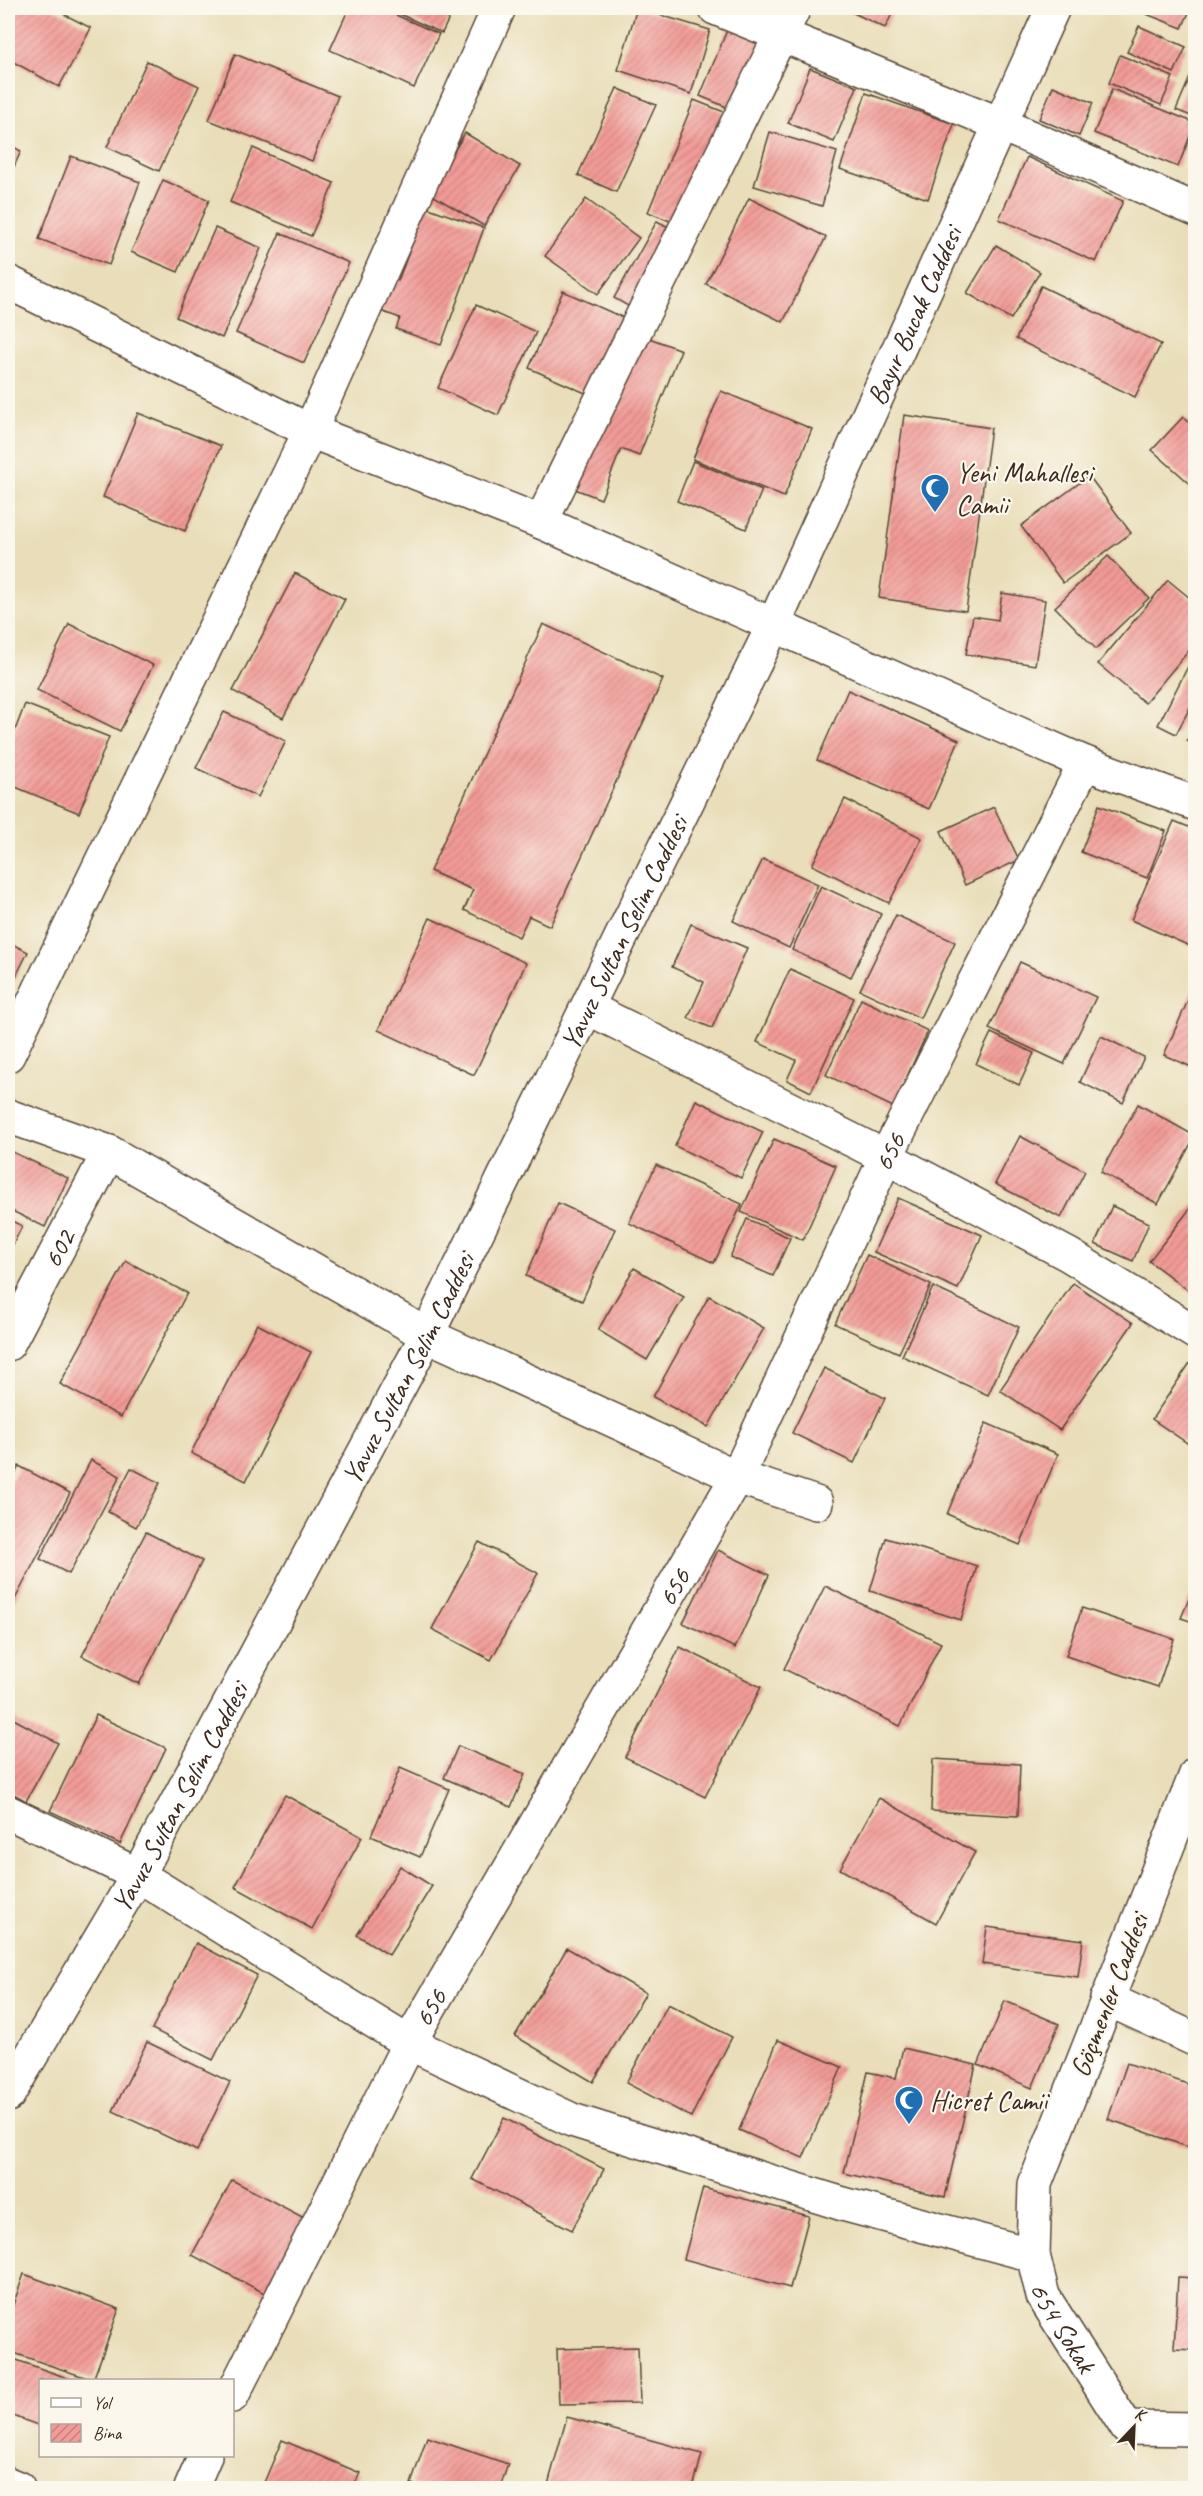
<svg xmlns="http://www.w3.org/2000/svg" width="1203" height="2496" viewBox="0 0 1203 2496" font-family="Caveat,sans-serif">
<defs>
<pattern id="building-hatch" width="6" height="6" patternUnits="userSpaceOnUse" patternTransform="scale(1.5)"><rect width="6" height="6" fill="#f39b98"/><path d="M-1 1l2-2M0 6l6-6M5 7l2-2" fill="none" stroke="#c67f7b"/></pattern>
</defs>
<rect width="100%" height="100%" fill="#fbf7ec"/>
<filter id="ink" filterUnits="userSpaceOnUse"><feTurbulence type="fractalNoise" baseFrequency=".0167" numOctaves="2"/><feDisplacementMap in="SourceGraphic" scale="12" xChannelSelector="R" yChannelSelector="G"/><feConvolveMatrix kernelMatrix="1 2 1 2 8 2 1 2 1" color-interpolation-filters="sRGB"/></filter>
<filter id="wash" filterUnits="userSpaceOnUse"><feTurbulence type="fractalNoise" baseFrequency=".008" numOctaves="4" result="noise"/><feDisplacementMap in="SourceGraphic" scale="24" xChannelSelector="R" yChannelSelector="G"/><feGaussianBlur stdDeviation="1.35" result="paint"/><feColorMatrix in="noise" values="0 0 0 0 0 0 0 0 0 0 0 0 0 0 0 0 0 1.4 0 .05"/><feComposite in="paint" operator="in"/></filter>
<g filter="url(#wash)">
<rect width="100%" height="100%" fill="#e9deb9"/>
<g id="blocks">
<g fill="url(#building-hatch)">
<path d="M11 8H52L91 28 59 87 8 59V15Z"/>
<path d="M349 8H380L439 34 414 88 330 50Z"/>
<path d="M386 8H454L442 33Z"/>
<path d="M637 8 710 30 691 94 618 70Z"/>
<path d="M843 8H895L885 28Z"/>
<path d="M1131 8H1191L1182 28Z"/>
<path d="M732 18 773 35 741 113 700 96Z"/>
<path d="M1139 26 1186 47 1174 73 1127 52Z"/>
<path d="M235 54 338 96 312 161 209 120Z"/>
<path d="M1120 55 1173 77 1161 105 1109 83Z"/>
<path d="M147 61 199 86 159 171 107 147Z"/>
<path d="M1196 63V118L1176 110Z"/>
<path d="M810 68 857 87 834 142 788 123Z"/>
<path d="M1053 86 1093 103 1079 136 1039 119Z"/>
<path d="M617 88 656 105 616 192 578 175Z"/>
<path d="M1112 89 1195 123 1178 167 1094 133Z"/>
<path d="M866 93 954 124 928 199 840 169Z"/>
<path d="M694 100 724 112 677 224 648 212Z"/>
<path d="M770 132 837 152 822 206 754 186Z"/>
<path d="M465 133 520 166 484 226 429 193Z"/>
<path d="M8 144 21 151 8 180Z"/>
<path d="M253 148 334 183 311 236 230 202Z"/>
<path d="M71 156 140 182 109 265 39 239Z"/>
<path d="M1027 157 1123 201 1096 262 999 219Z"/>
<path d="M163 180 209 200 178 272 131 252Z"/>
<path d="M749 198 826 237 783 322 706 284Z"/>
<path d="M586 199 639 238 598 294 545 256Z"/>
<path d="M426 207 484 228 441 345 396 329 400 318 375 309 386 276 398 281Z"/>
<path d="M657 221 683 235 635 310 614 298Z"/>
<path d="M215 228 261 248 222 338 176 317Z"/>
<path d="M280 233 349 263 304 363 236 333Z"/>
<path d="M996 245 1040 272 1011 319 967 293Z"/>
<path d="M1041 286 1161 344 1135 397 1016 339Z"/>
<path d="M563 291 626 319 592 396 529 368Z"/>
<path d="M476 305 536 332 498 415 438 388Z"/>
<path d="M636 333 681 350 639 456 621 449 601 499 575 489Z"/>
<path d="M721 391 812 429 784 497 693 459Z"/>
<path d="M138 413 221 446 185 531 103 497Z"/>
<path d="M904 415 991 428 966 611 879 598Z"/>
<path d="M1183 417 1196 428V489L1152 450Z"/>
<path d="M693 461 762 490 746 529 677 501Z"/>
<path d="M1089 476 1131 533 1063 583 1021 526Z"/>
<path d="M1108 556 1149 598 1096 649 1055 607Z"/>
<path d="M295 573 345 599 283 718 233 691Z"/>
<path d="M1168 580 1196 603V642L1145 703 1098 664Z"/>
<path d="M1002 593 1045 600 1035 665 966 654 973 616 998 620Z"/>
<path d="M69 624 153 665 120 731 37 690Z"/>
<path d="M543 624 663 679 550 926 529 916 519 937 464 910 473 890 430 871Z"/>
<path d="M1196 651V696L1176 734 1158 725Z"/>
<path d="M848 690 959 740 929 809 817 760Z"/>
<path d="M25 704 109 737 79 813 8 784V749Z"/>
<path d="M224 712 286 741 258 797 196 768Z"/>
<path d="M1196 721V744L1187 741Z"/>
<path d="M845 799 922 838 889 903 812 865Z"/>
<path d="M1099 805 1166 831 1147 878 1081 852Z"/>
<path d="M994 807 1019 860 965 885 941 831Z"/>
<path d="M1174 821 1196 830V939L1192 947 1131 920Z"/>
<path d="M763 859 818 884 789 948 733 921Z"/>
<path d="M821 886 881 914 851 977 792 950Z"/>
<path d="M896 915 955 942 920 1018 860 990Z"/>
<path d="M430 918 526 963 474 1075 378 1030Z"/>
<path d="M691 924 747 948 712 1028 688 1018 704 982 672 967Z"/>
<path d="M8 942 28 952 8 992Z"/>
<path d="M1020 962 1096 997 1064 1064 989 1029Z"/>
<path d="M790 969 854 998 811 1092 787 1080 796 1060 757 1042Z"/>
<path d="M1196 982V1069L1164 1055Z"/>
<path d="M861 999 928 1031 893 1107 826 1075Z"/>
<path d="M991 1033 1034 1053 1019 1085 976 1064Z"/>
<path d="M1101 1036 1144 1057 1123 1103 1080 1082Z"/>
<path d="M696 1100 763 1132 741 1178 675 1146Z"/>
<path d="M1138 1104 1195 1136 1158 1204 1101 1172Z"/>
<path d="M1020 1136 1085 1171 1061 1218 995 1184Z"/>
<path d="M774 1139 836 1166 803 1240 741 1212Z"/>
<path d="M8 1150 68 1178 45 1227 8 1209Z"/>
<path d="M656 1165 742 1204 714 1263 629 1223Z"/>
<path d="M898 1198 982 1235 958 1289 874 1252Z"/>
<path d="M1196 1201V1296L1149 1261Z"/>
<path d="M558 1203 615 1229 582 1301 526 1276Z"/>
<path d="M1112 1206 1149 1223 1133 1261 1095 1244Z"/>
<path d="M8 1219 22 1226 8 1255Z"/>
<path d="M747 1219 790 1238 773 1276 730 1257Z"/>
<path d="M867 1255 931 1285 899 1353 835 1324Z"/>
<path d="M126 1261 187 1293 121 1417 60 1384Z"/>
<path d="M634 1268 684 1297 647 1360 598 1330Z"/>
<path d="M1073 1283 1133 1323 1060 1430 1000 1390Z"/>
<path d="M933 1287 1019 1327 988 1395 902 1356Z"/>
<path d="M709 1296 764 1328 708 1427 653 1397Z"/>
<path d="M257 1324 311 1352 246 1481 191 1453Z"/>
<path d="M1196 1354V1449L1152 1419Z"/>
<path d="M824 1368 885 1398 854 1463 792 1433Z"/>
<path d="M986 1423 1058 1454 1020 1545 947 1514Z"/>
<path d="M91 1460 120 1476 69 1574 40 1559Z"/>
<path d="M19 1466 70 1493 8 1613V1488Z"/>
<path d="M131 1468 160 1483 136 1527 108 1512Z"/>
<path d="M146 1532 202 1561 139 1684 82 1656Z"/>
<path d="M886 1538 977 1566 961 1620 870 1591Z"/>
<path d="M479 1542 538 1573 491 1660 432 1629Z"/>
<path d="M718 1550 769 1575 735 1648 683 1623Z"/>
<path d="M1196 1582V1623L1181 1618Z"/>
<path d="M825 1586 941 1643 900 1726 784 1669Z"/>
<path d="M1082 1608 1174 1639 1158 1687 1066 1656Z"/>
<path d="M680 1647 761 1687 705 1797 625 1757Z"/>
<path d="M96 1715 166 1748 120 1844 50 1811Z"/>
<path d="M8 1716 58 1743 26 1801 8 1791Z"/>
<path d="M458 1746 525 1774 511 1807 444 1778Z"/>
<path d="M933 1759 1020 1764 1018 1816 931 1811Z"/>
<path d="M400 1768 449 1789 420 1857 371 1836Z"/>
<path d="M285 1795 362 1837 312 1929 235 1887Z"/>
<path d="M879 1798 975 1852 936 1923 840 1869Z"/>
<path d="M400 1866 432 1886 389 1955 357 1935Z"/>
<path d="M987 1927 1083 1940 1078 1977 982 1964Z"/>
<path d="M196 1943 257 1975 213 2060 152 2029Z"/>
<path d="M567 1948 646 1993 593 2082 515 2036Z"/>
<path d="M1005 2001 1059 2024 1032 2088 978 2065Z"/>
<path d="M668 2004 732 2037 691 2117 626 2083Z"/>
<path d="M778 2040 842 2067 803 2158 739 2130Z"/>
<path d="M147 2042 230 2082 197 2151 113 2111Z"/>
<path d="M903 2048 976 2065 945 2197 844 2173 868 2072 896 2078Z"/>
<path d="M1127 2063 1196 2087V2127L1188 2147 1108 2119Z"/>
<path d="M504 2118 604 2169 572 2230 472 2179Z"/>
<path d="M232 2180 308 2220 268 2295 192 2255Z"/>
<path d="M703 2188 809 2216 790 2288 684 2259Z"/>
<path d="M24 2274 119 2309 93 2380 8 2351V2319Z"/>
<path d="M1178 2277 1196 2278V2350L1174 2349Z"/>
<path d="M638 2347 640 2403 559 2404 557 2349Z"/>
<path d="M8 2357 73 2380H40V2426L8 2414Z"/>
<path d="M567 2417 702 2454 693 2488H547Z"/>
<path d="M427 2437 508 2464 500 2488H424L411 2484Z"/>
<path d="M282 2440 360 2473 353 2488H271L263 2485Z"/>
</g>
</g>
</g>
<g filter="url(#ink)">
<use href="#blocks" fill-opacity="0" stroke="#554535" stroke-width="1.5"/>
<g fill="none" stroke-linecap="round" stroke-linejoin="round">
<g stroke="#554535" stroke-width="36">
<g id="minor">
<path d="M715 8 1000 124 1196 210"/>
<path d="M8 282 310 431 541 522 1085 763 1196 804"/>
<path d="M541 522 794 8"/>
<path d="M588 1008 886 1157 1069 1255 1196 1333"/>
<path d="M8 1055 310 431 499 8"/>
<path d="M8 1116 109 1152 427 1335 737 1477 816 1503"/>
<path id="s1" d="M8 1344 109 1152"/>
<path id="s2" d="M1196 1774 1035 2184 1033 2255 1043 2296 1127 2428 1196 2429"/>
<path d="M8 1812 138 1875 409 2043 572 2120 843 2204 1033 2255"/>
<path d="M1107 1999 1196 2040"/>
<path id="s3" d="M8 2095 138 1875 427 1335 774 624 1053 8"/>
<path id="s4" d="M232 2396 409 2043 737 1477 886 1157 1085 763"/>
<path d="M8 2484 18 2488"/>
<path d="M191 2488 205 2456"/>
</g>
</g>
<use href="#minor" stroke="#fff" stroke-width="33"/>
</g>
</g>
<defs>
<g id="mosque-pin" transform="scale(1.5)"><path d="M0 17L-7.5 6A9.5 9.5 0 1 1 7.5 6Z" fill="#1f6fb2" stroke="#fbf7ec"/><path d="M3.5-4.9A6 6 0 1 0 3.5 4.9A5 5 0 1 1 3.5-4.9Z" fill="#fff"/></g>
</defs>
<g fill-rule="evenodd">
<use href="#mosque-pin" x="935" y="488"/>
<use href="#mosque-pin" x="909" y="2100"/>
</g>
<g text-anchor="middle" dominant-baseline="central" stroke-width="4.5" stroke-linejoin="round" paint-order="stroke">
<g font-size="28" fill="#3b2a1e" stroke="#fbf7ec">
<text stroke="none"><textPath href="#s3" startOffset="1998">Bayır Bucak Caddesi</textPath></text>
<text stroke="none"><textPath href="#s3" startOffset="1316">Yavuz Sultan Selim Caddesi</textPath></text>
<text stroke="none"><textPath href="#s4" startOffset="1408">656</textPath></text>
<text stroke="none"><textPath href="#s1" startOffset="108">602</textPath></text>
<text stroke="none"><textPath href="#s3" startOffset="830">Yavuz Sultan Selim Caddesi</textPath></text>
<text stroke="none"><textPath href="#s4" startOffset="922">656</textPath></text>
<text stroke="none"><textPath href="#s3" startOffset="344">Yavuz Sultan Selim Caddesi</textPath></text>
<text transform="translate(1109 1995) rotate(-69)">Göçmenler Caddesi</text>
<text stroke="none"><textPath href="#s4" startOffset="436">656</textPath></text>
<text stroke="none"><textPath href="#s2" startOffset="591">654 Sokak</textPath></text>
</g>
<g font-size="28" fill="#3b2a1e" stroke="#fbf7ec" text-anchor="start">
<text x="956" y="472">Yeni Mahallesi<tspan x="956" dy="32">Camii</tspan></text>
<text x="930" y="2100">Hicret Camii</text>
</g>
</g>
<rect width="1203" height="2496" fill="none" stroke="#fbf7ec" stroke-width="30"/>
<rect x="39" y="2379" width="195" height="78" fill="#fbf7ec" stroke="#aea59a" stroke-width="1.5"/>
<rect x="51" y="2398" width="30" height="9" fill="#ffffff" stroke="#aea59a" stroke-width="1.5"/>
<text x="93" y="2409" font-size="18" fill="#3b2a1e">Yol</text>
<rect x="51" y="2424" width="30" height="18" fill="url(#building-hatch)" stroke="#aea59a" stroke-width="1.5"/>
<text x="93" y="2439" font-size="18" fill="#3b2a1e">Bina</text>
<g transform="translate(1134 2427) rotate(23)" stroke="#fbf7ec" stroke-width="4.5" paint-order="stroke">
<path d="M0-4.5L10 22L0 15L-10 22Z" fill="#3b2a1e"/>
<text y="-9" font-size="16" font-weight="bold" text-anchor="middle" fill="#3b2a1e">K</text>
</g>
</svg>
